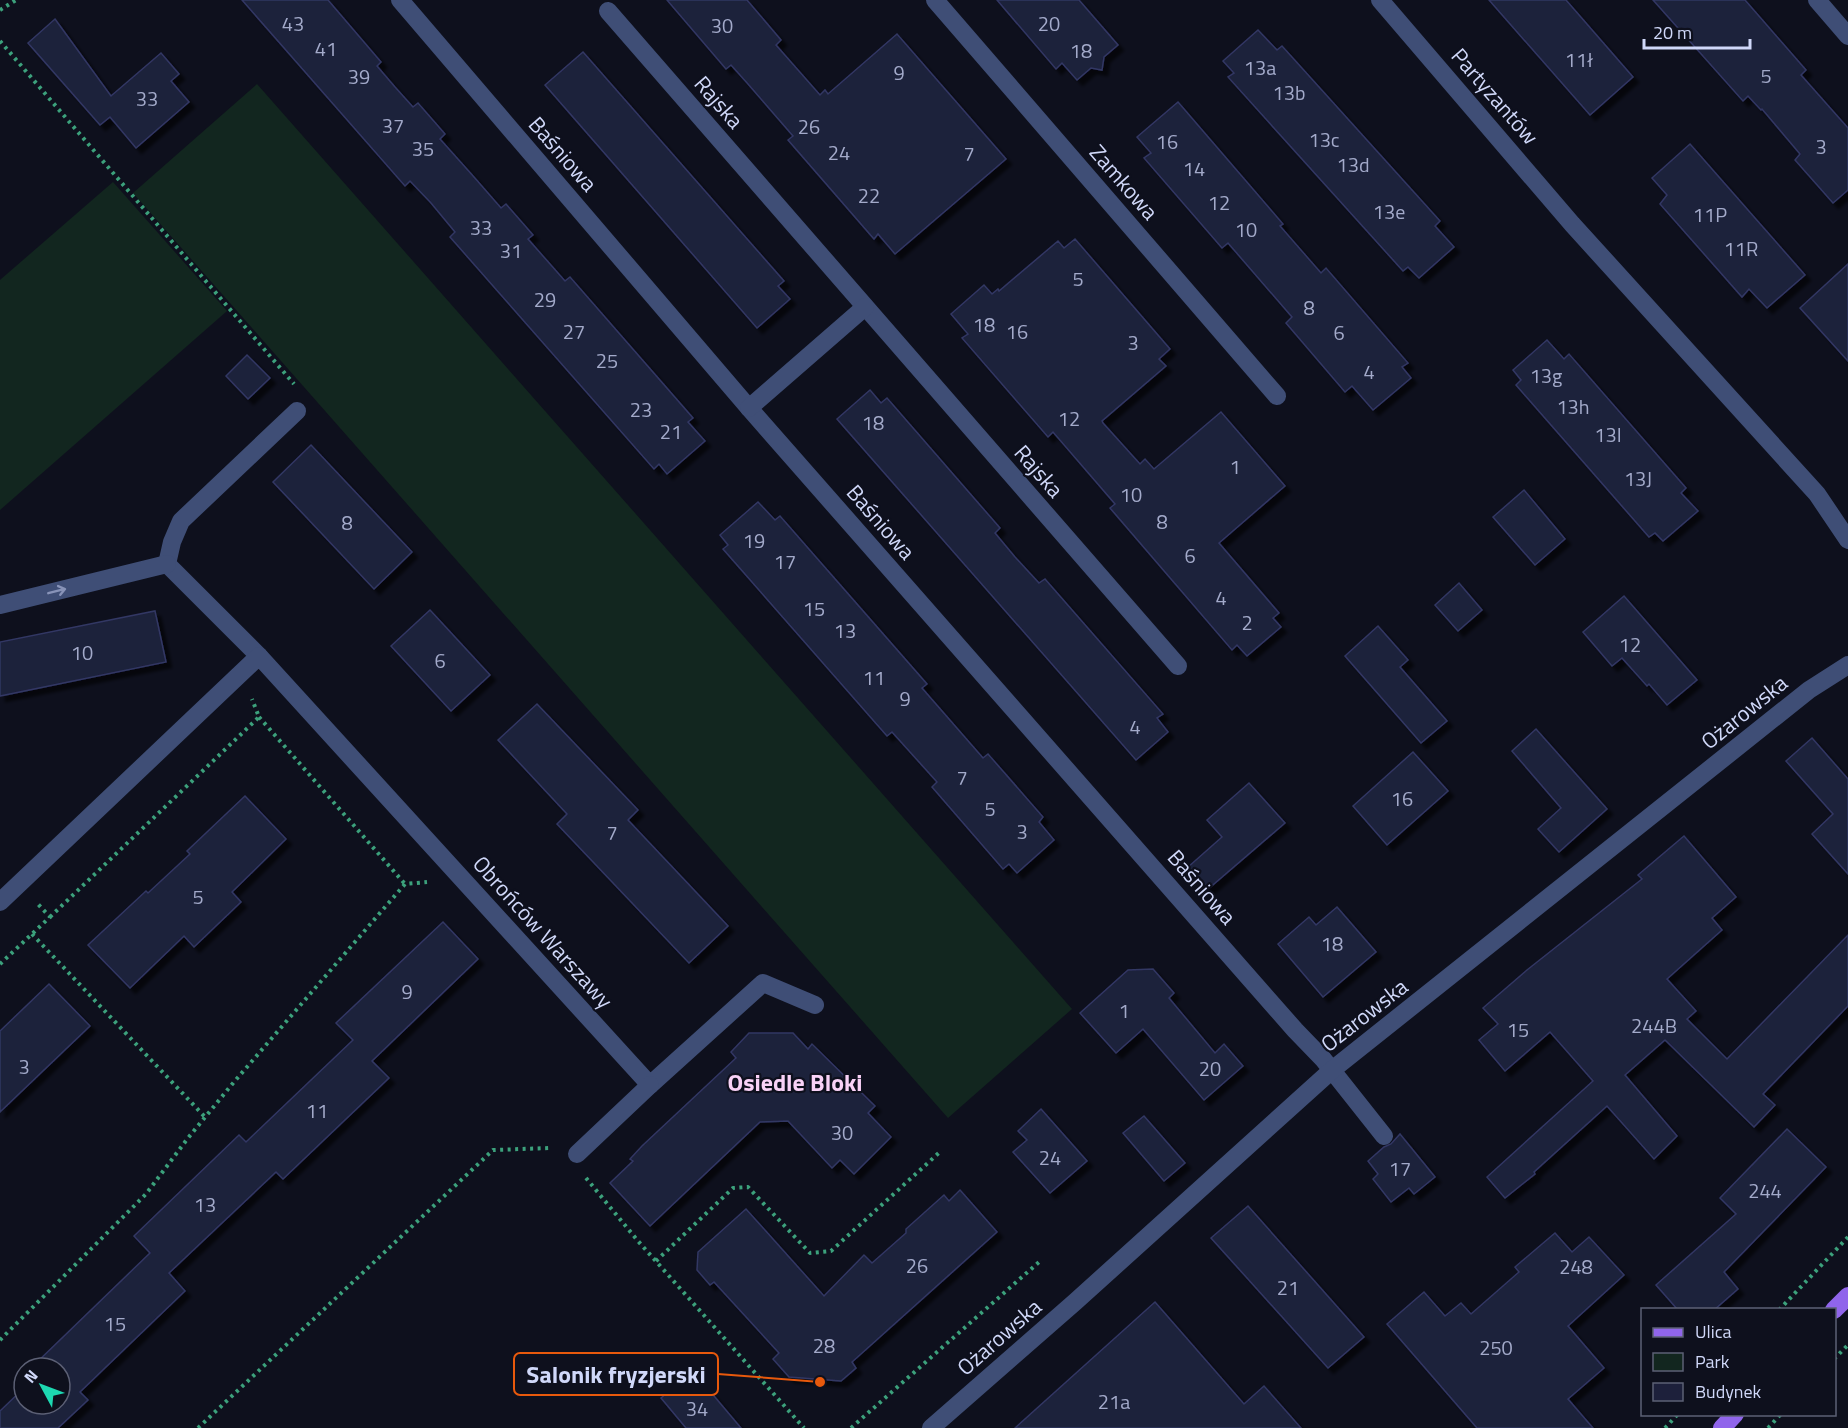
<svg xmlns="http://www.w3.org/2000/svg" width="1848" height="1428" viewBox="0 0 1848 1428" font-family="'Titillium Web',sans-serif">
<defs>
<filter id="shadow"><feDropShadow dx="5.5" dy="5.5" stdDeviation="1.5" flood-color="#0009"/></filter>
</defs>
<rect width="100%" height="100%" fill="#0e101d"/>
<g fill="#12261f">
<path d="M257 84 1072 1009 948 1118 133 193Z"/>
<path d="M113 182 227 311 0 510V280Z"/>
</g>
<g fill="#1d203b" stroke="#323764" stroke-width="1.5" filter="url(#shadow)">
<path d="M242 0H328L381 62 377 66 395 87 413 107 418 103 445 134 440 139 474 177 501 208 506 204 533 235 528 239 565 281 570 277 693 418 688 422 705 441 667 474 659 464 654 469 450 237 455 232 431 203 410 181 405 186Z"/>
<path d="M667 0H747L781 40 776 45 820 95 825 90 828 94 897 34 1006 159 895 254 878 234 874 239 788 140 793 136 748 84 731 65 726 69Z"/>
<path d="M997 0H1079L1118 45 1104 57 1102 70 1091 68 1077 80 1062 63 1056 69Z"/>
<path d="M1489 0H1566L1633 77 1590 115Z"/>
<path d="M1653 0H1745L1806 70 1801 75 1848 128V190L1833 203 1795 160 1800 154 1762 109 1761 110 1748 96 1743 101Z"/>
<path d="M55 19 111 96 161 53 179 74 171 81 189 102 136 148 110 117 100 125 28 43Z"/>
<path d="M1258 30 1277 50 1282 46 1440 221 1435 226 1454 247 1419 278 1408 267 1403 271 1228 77 1234 73 1223 61Z"/>
<path d="M583 52 784 281 778 286 790 299 757 328 545 85Z"/>
<path d="M1178 102 1283 224 1280 226 1321 273 1326 268 1408 363 1402 367 1411 378 1373 410 1352 386 1345 392 1286 323 1292 317 1228 243 1222 248 1144 158 1151 153 1137 137Z"/>
<path d="M1690 144 1805 275 1767 308 1749 289 1742 297 1660 204 1667 195 1652 178Z"/>
<path d="M1075 239 1170 349 1159 359 1166 366 1102 421 1103 423 1140 464 1145 459 1154 469 1221 412 1285 486 1219 543 1279 613 1273 618 1281 627 1247 656 1237 645 1232 650 1110 508 1115 504 1053 432 1048 437 962 338 968 334 951 314 984 285 992 294 998 289 999 291 1058 241 1064 248Z"/>
<path d="M1848 264V361L1800 308Z"/>
<path d="M1547 340 1564 359 1569 354 1686 488 1681 493 1698 511 1663 541 1655 533 1649 537 1516 385 1521 380 1513 370Z"/>
<path d="M247 355 270 378 248 399 226 376Z"/>
<path d="M870 390 881 403 887 398 1000 528 995 533 1015 557 1039 583 1045 579 1163 714 1157 718 1168 732 1136 760 837 419Z"/>
<path d="M311 445 412 552 374 589 273 482Z"/>
<path d="M1524 490 1565 539 1535 565 1493 517Z"/>
<path d="M758 502 775 520 780 516 927 684 922 688 983 758 988 754 1043 817 1039 822 1054 840 1017 873 1009 864 1003 869 932 787 937 782 892 732 887 736 723 549 728 545 720 535Z"/>
<path d="M1459 583 1482 610 1458 631 1435 605Z"/>
<path d="M1624 596 1697 680 1667 705 1649 684 1647 686 1622 658 1612 666 1583 632Z"/>
<path d="M430 610 490 675 451 711 391 646Z"/>
<path d="M155 611 166 662 0 696V642Z"/>
<path d="M1378 626 1408 660 1400 667 1447 721 1421 743 1345 656Z"/>
<path d="M537 704 638 810 628 820 728 926 689 963 557 824 567 814 498 740Z"/>
<path d="M1536 729 1607 809 1559 852 1538 829 1561 808 1512 751Z"/>
<path d="M1812 738 1848 779V874L1812 834 1833 814 1786 761Z"/>
<path d="M1413 752 1448 791 1387 845 1353 806Z"/>
<path d="M1249 783 1285 823 1207 890 1187 868 1222 837 1207 820Z"/>
<path d="M245 796 286 839 232 892 241 902 194 947 184 936 130 988 88 945 146 891 148 893 190 854 187 851Z"/>
<path d="M1684 836 1736 897 1712 918 1722 930 1667 979 1696 1011 1687 1019 1727 1059 1848 935V1006L1763 1094 1775 1105 1754 1127 1665 1040 1625 1075 1677 1136 1654 1159 1607 1106 1534 1172 1535 1174 1505 1198 1487 1177 1593 1081 1550 1032 1505 1071 1479 1040 1498 1024 1483 1008 1527 970 1642 879 1638 875Z"/>
<path d="M1337 907 1376 952 1323 997 1278 944 1309 917 1316 925Z"/>
<path d="M443 922 478 959 372 1061 389 1078 283 1179 276 1172 169 1273 185 1291 80 1392 88 1400 58 1428H0V1411L24 1388V1404H60V1368H31L150 1253 134 1236 239 1135 246 1142 353 1040 336 1023Z"/>
<path d="M1153 969 1174 993 1169 998 1215 1053 1224 1044 1243 1066 1204 1100 1143 1029 1116 1053 1080 1013 1128 970Z"/>
<path d="M49 984 90 1026 0 1112V1031Z"/>
<path d="M749 1033H793L808 1049 812 1044 875 1106 868 1113 891 1137 854 1174 840 1160 832 1168 788 1121 760 1122 650 1226 610 1183 633 1161 630 1159 642 1146 736 1058 731 1052Z"/>
<path d="M1041 1109 1087 1161 1050 1193 1013 1152 1027 1140 1018 1131Z"/>
<path d="M1144 1116 1185 1163 1164 1181 1123 1133Z"/>
<path d="M1787 1129 1826 1167 1724 1272 1738 1289 1714 1310H1678L1656 1285 1736 1214 1720 1198Z"/>
<path d="M1400 1134 1435 1177 1414 1194 1409 1188 1391 1202 1373 1179 1378 1174 1368 1161 1384 1147 1391 1144Z"/>
<path d="M960 1190 997 1232 852 1362 856 1368 841 1381 789 1377 773 1359 779 1353 714 1282 710 1285 697 1270 698 1252 746 1209 824 1296 864 1255 872 1263 906 1233V1229L944 1195 949 1201Z"/>
<path d="M1248 1206 1364 1337 1328 1368 1211 1238Z"/>
<path d="M1555 1233 1572 1252 1589 1237 1624 1275 1568 1326 1604 1368 1568 1399 1593 1428H1477L1387 1324 1424 1292 1445 1316 1461 1303 1471 1314 1519 1272 1515 1267Z"/>
<path d="M1155 1302 1244 1404 1264 1386 1301 1428H1015Z"/>
<path d="M693 1371 741 1428H686L661 1398Z"/>
</g>
<g fill="none" stroke-linecap="round" stroke-linejoin="round">
<g stroke="#3ca17c" stroke-width="4" stroke-dasharray="3 4.5" stroke-linecap="butt">
<path d="M0 10 16 0"/>
<path d="M0 41 294 384"/>
<path d="M259 717 405 884"/>
<path d="M50 917 259 717 252 699"/>
<path d="M32 934 205 1117"/>
<path d="M0 964 50 917 37 903"/>
<path d="M586 1178 638 1241 804 1428"/>
<path d="M656 1261 733 1188 748 1187 810 1253 831 1251 941 1151"/>
<path d="M1779 1310 1848 1237"/>
<path d="M0 1340 146 1194 188 1138 234 1082 405 884 427 882"/>
<path d="M1834 1359 1848 1345"/>
<path d="M198 1428 493 1150 550 1148"/>
<path d="M851 1428 1039 1262"/>
<path d="M1665 1428 1678 1414"/>
<path d="M1768 1428 1781 1414"/>
</g>
<g stroke="#3f4e76" stroke-width="18">
<path d="M400 0 749 408 1295 1030 1323 1059 1384 1136"/>
<path d="M935 0 1277 396"/>
<path d="M1380 0 1572 224 1817 494 1848 540"/>
<path d="M1817 0 1848 36"/>
<path d="M608 11 1178 666"/>
<path d="M749 408 865 307"/>
<path d="M167 564 172 542 181 521 297 411"/>
<path d="M167 564 259 656"/>
<path d="M0 605 167 564"/>
<path d="M0 902 259 656 650 1085 763 983 815 1005"/>
<path d="M577 1154 650 1085"/>
<path d="M931 1428 1075 1302 1332 1070 1809 690 1848 665"/>
</g>
<g stroke="#9065eb" stroke-width="18">
<path d="M1834 1310 1848 1296"/>
<path d="M1722 1428 1735 1414"/>
</g>
</g>
<defs><path id="oneway-shaft" d="M-6 0H5M1.5-3L5.5 0L1.5 3" fill="none" stroke-width="1.6" stroke-linecap="round" stroke-linejoin="round" transform="scale(1.5)"/></defs>
<use stroke="#8893b8" href="#oneway-shaft" transform="translate(57 591) rotate(-14)"/>
<g text-anchor="middle" dominant-baseline="central" stroke-width="4.5" stroke-linejoin="round" paint-order="stroke">
<g font-size="20" fill="#a3aaca">
<text x="293" y="23">43</text>
<text x="1049" y="23">20</text>
<text x="722" y="25">30</text>
<text x="326" y="48">41</text>
<text x="1081" y="50">18</text>
<text x="1579" y="59">11ł</text>
<text x="1260" y="67">13a</text>
<text x="899" y="72">9</text>
<text x="1766" y="75">5</text>
<text x="359" y="76">39</text>
<text x="1289" y="92">13b</text>
<text x="147" y="98">33</text>
<text x="393" y="125">37</text>
<text x="809" y="126">26</text>
<text x="1324" y="139">13c</text>
<text x="1167" y="141">16</text>
<text x="1821" y="146">3</text>
<text x="423" y="148">35</text>
<text x="839" y="152">24</text>
<text x="969" y="153">7</text>
<text x="1353" y="164">13d</text>
<text x="1194" y="168">14</text>
<text x="869" y="195">22</text>
<text x="1219" y="202">12</text>
<text x="1389" y="211">13e</text>
<text x="1710" y="214">11P</text>
<text x="481" y="227">33</text>
<text x="1246" y="229">10</text>
<text x="1741" y="248">11R</text>
<text x="511" y="250">31</text>
<text x="1078" y="278">5</text>
<text x="545" y="299">29</text>
<text x="1309" y="307">8</text>
<text x="984" y="324">18</text>
<text x="574" y="331">27</text>
<text x="1017" y="331">16</text>
<text x="1339" y="332">6</text>
<text x="1133" y="342">3</text>
<text x="607" y="360">25</text>
<text x="1369" y="371">4</text>
<text x="1546" y="375">13g</text>
<text x="1573" y="406">13h</text>
<text x="641" y="409">23</text>
<text x="1069" y="418">12</text>
<text x="873" y="422">18</text>
<text x="671" y="431">21</text>
<text x="1608" y="434">13I</text>
<text x="1235" y="466">1</text>
<text x="1638" y="478">13J</text>
<text x="1131" y="494">10</text>
<text x="1162" y="521">8</text>
<text x="347" y="522">8</text>
<text x="754" y="540">19</text>
<text x="1190" y="555">6</text>
<text x="785" y="561">17</text>
<text x="1221" y="597">4</text>
<text x="814" y="608">15</text>
<text x="1247" y="622">2</text>
<text x="845" y="630">13</text>
<text x="1630" y="644">12</text>
<text x="82" y="652">10</text>
<text x="440" y="660">6</text>
<text x="874" y="677">11</text>
<text x="905" y="698">9</text>
<text x="1135" y="726">4</text>
<text x="962" y="777">7</text>
<text x="1402" y="798">16</text>
<text x="990" y="808">5</text>
<text x="1022" y="831">3</text>
<text x="612" y="832">7</text>
<text x="198" y="896">5</text>
<text x="1332" y="943">18</text>
<text x="407" y="991">9</text>
<text x="1124" y="1010">1</text>
<text x="1654" y="1025">244B</text>
<text x="1518" y="1029">15</text>
<text x="24" y="1066">3</text>
<text x="1210" y="1068">20</text>
<text x="317" y="1110">11</text>
<text x="842" y="1132">30</text>
<text x="1050" y="1157">24</text>
<text x="1400" y="1168">17</text>
<text x="1765" y="1190">244</text>
<text x="205" y="1204">13</text>
<text x="917" y="1265">26</text>
<text x="1576" y="1266">248</text>
<text x="1288" y="1287">21</text>
<text x="115" y="1323">15</text>
<text x="824" y="1345">28</text>
<text x="1496" y="1347">250</text>
<text x="1114" y="1401">21a</text>
<text x="697" y="1408">34</text>
</g>
<g font-size="22" fill="#d0d8f9" stroke="#0e101d">
<text transform="translate(1495 96) rotate(49)">Partyzantów</text>
<text transform="translate(719 102) rotate(49)">Rajska</text>
<text transform="translate(563 154) rotate(49)">Baśniowa</text>
<text transform="translate(1124 182) rotate(49)">Zamkowa</text>
<text transform="translate(1039 471) rotate(49)">Rajska</text>
<text transform="translate(881 522) rotate(49)">Baśniowa</text>
<text transform="translate(1744 712) rotate(-39)">Ożarowska</text>
<text transform="translate(1202 887) rotate(49)">Baśniowa</text>
<text transform="translate(543 932) rotate(48)">Obrońców Warszawy</text>
<text transform="translate(1364 1015) rotate(-38)">Ożarowska</text>
<text transform="translate(999 1337) rotate(-41)">Ożarowska</text>
</g>
<g font-size="24" font-weight="bold" fill="#f9d2f7" stroke="#0e101d">
<text x="795" y="1082">Osiedle Bloki</text>
</g>
</g>
<path fill="none" stroke="#e8590c" stroke-width="2" d="M820 1382L718 1374"/>
<circle fill="#e8590c" stroke="#0e101d" stroke-width="2" cx="820" cy="1382" r="6"/>
<rect fill="#0e101d" stroke="#e8590c" stroke-width="2" x="514" y="1353" width="204" height="42" rx="6"/>
<g font-size="24" text-anchor="middle" font-weight="bold" fill="#d0d8f9">
<text x="616" y="1383">Salonik fryzjerski</text>
</g>
<rect x="1641" y="1308" width="195" height="108" fill="#0e101d" stroke="#5c6075" stroke-width="1.5"/>
<rect x="1653" y="1328" width="30" height="9" fill="#9065eb" stroke="#5c6075" stroke-width="1.5"/>
<text x="1695" y="1338" font-size="18" fill="#d0d8f9">Ulica</text>
<rect x="1653" y="1353" width="30" height="18" fill="#12261f" stroke="#5c6075" stroke-width="1.5"/>
<text x="1695" y="1368" font-size="18" fill="#d0d8f9">Park</text>
<rect x="1653" y="1383" width="30" height="18" fill="#1d203b" stroke="#5c6075" stroke-width="1.5"/>
<text x="1695" y="1398" font-size="18" fill="#d0d8f9">Budynek</text>
<g transform="translate(42 1386) rotate(311)"><circle r="28" fill="#0e101d" stroke="#5c6075" stroke-width="1.5"/>
<path d="M0-4.5L10 22L0 15L-10 22Z" fill="#1dd8b1"/>
<text y="-9" font-size="16" font-weight="bold" text-anchor="middle" fill="#d0d8f9">N</text>
</g>
<path d="M1644 39v9h106v-9" fill="none" stroke="#d0d8f9" stroke-width="3"/>
<text x="1653" y="39" font-size="18" fill="#d0d8f9" stroke="#0e101d" stroke-width="4.5" paint-order="stroke">20 m</text>
</svg>
